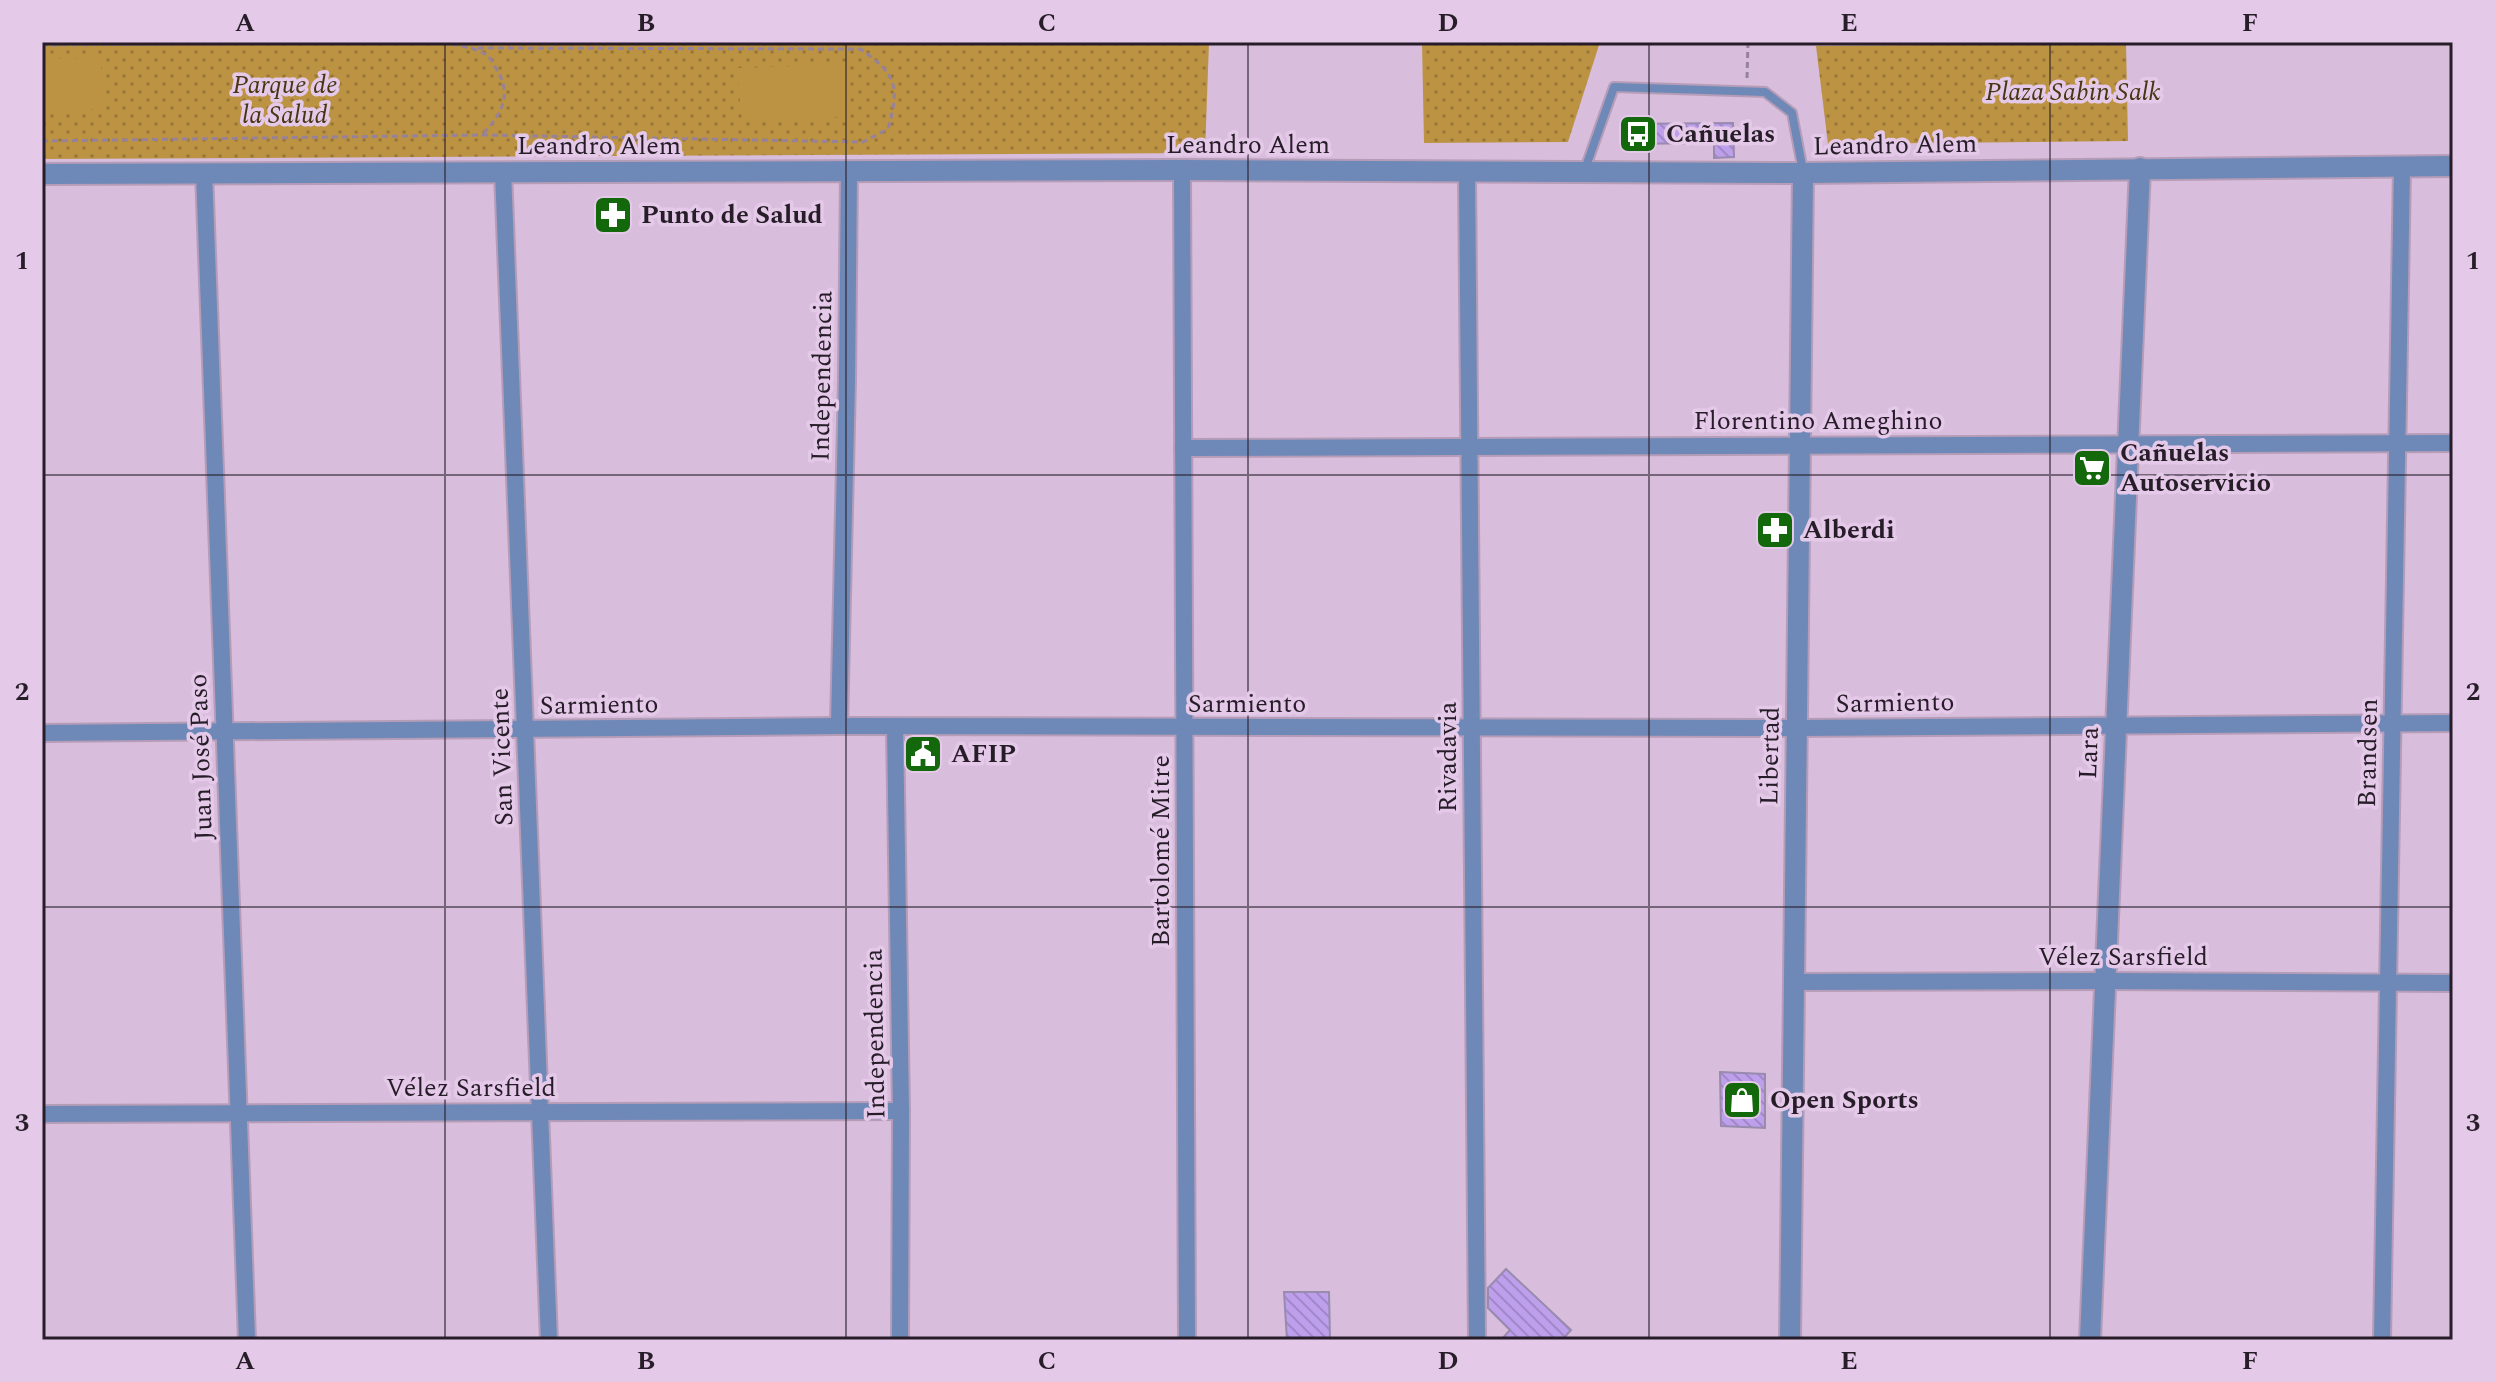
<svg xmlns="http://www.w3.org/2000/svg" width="2495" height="1382" viewBox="0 0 2495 1382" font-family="Spectral,serif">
<defs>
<pattern id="green-dots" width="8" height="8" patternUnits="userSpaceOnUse" patternTransform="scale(2)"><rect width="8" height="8" fill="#bc9343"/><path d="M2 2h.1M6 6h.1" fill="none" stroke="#997738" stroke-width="1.8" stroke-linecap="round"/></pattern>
<pattern id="building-back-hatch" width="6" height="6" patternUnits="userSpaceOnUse" patternTransform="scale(2)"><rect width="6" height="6" fill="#bd9fec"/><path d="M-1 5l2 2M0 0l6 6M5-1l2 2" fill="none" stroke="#a288ca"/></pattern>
</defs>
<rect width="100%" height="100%" fill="#d8bddc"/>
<g fill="url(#green-dots)">
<path d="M42 42H1209L1205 153 42 159Z"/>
<path d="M1422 42H1600L1568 142 1424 143Z"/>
<path d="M2126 43 2128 141 1828 144 1816 46Z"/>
</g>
<g fill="#bc9343">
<path d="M101 58 103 109 42 112V59Z"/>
<path d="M849 65 851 116 742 122 737 68Z"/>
</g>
<g fill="url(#building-back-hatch)" stroke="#988bae" stroke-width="2">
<path d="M1733 123 1734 157 1714 158V143L1620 144V124Z"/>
<path d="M1720 1072 1765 1074V1128L1721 1126Z"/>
<path d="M1506 1269 1571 1330 1562 1340H1501L1510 1330 1488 1308V1288Z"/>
<path d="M1284 1292H1329L1330 1340H1287Z"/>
</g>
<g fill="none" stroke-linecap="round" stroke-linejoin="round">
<g stroke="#b59db8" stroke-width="12">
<path id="service" d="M1584 172 1614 87 1765 92 1792 113 1803 171"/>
</g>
<g stroke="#b59db8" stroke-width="20">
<g id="minor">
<path d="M1182 170 1187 1340"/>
<path d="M204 172 247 1340"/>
<path d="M503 172 549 1340"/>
<path d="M1467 173 1477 1340"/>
<path d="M1183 448 2453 443"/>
<path d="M839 726 847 380 849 171"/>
<path d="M895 728 901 1111 900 1340"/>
<path d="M42 733 839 726 1797 728 2453 723"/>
<path d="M1793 982 2105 981 2453 983"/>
<path d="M42 1114 901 1111"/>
<path d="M2382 1340 2402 167"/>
</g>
</g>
<g stroke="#b59db8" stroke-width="24">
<g id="tertiary">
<path d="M42 174 1182 170 1803 173 2453 166"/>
<path d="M1790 1340 1803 173"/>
<path d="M2090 1340 2140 168"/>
</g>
</g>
<g stroke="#96829a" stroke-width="3" stroke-dasharray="6 4" stroke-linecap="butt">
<path d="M42 45 438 42C454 45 474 46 488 56 492 60 495 67 498 72 513 97 499 117 482 135"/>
<path d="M1747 78 1748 42"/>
<path d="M42 141 482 135 863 142 888 129C900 87 897 74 860 49L471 48"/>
</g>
<use href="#service" stroke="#6e88b7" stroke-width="8"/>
<use href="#minor" stroke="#6e88b7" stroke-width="16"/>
<use href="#tertiary" stroke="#6e88b7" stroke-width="20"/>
</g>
<path fill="none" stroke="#271d29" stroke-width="2" stroke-opacity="0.55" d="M445 42V1340M846 42V1340M1248 42V1340M1649 42V1340M2050 42V1340M42 475H2453M42 907H2453"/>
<defs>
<g id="bus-square" transform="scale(2)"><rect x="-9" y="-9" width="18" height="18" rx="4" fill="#14680c" stroke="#e5c9e9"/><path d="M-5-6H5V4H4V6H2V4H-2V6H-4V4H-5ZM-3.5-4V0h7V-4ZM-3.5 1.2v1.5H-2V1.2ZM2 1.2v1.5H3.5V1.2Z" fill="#fff"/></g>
<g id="pharmacy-square" transform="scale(2)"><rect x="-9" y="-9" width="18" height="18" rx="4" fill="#14680c" stroke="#e5c9e9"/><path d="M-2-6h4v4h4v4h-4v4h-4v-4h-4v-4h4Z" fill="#fff"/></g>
<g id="supermarket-square" transform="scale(2)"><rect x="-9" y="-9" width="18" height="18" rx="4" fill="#14680c" stroke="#e5c9e9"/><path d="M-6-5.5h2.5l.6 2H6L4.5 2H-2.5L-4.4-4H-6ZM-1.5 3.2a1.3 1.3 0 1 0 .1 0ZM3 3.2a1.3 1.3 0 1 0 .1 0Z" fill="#fff"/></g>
<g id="civic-square" transform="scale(2)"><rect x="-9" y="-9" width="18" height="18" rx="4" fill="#14680c" stroke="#e5c9e9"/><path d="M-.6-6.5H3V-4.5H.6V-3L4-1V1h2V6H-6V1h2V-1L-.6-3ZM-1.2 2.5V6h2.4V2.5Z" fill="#fff"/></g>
<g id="shop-square" transform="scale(2)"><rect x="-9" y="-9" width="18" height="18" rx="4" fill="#14680c" stroke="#e5c9e9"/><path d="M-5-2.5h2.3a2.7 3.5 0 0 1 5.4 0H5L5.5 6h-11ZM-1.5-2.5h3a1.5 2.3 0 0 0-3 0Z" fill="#fff"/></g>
</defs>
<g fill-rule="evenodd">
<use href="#bus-square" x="1638" y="134"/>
<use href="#pharmacy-square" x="613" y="215"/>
<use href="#supermarket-square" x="2092" y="468"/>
<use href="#pharmacy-square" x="1775" y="530"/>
<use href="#civic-square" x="923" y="754"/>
<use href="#shop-square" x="1742" y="1100"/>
</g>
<g text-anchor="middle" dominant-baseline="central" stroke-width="7" stroke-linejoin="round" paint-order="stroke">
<g font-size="26" font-style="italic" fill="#483613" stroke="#e5c9e9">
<text x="285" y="85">Parque de<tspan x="285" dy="30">la Salud</tspan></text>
<text x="2073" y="92">Plaza Sabin Salk</text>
</g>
<g font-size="26" font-weight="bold" fill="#271d29" stroke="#e5c9e9" text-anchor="start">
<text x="1666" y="134">Cañuelas</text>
<text x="641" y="215">Punto de Salud</text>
<text x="2120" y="453">Cañuelas<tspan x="2120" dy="30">Autoservicio</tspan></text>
<text x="1803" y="530">Alberdi</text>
<text x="951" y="754">AFIP</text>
<text x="1770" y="1100">Open Sports</text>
</g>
<g font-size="26" fill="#271d29" stroke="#e5c9e9">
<text x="1248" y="145">Leandro Alem</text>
<text transform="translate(1895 145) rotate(-1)">Leandro Alem</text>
<text x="599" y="146">Leandro Alem</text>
<text transform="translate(822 376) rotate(-89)">Independencia</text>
<text x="1818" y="421">Florentino Ameghino</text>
<text transform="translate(1895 703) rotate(-1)">Sarmiento</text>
<text x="1247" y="704">Sarmiento</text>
<text transform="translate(599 705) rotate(-1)">Sarmiento</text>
<text transform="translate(2089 753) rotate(-88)">Lara</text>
<text transform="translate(2368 753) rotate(-89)">Brandsen</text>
<text transform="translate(1770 756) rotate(-89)">Libertad</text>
<text transform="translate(201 757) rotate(-92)">Juan José Paso</text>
<text transform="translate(502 757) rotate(-92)">San Vicente</text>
<text transform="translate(1448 757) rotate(-90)">Rivadavia</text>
<text transform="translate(1161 851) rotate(-90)">Bartolomé Mitre</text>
<text x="2123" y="957">Vélez Sarsfield</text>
<text transform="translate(875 1034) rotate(-91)">Independencia</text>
<text x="471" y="1088">Vélez Sarsfield</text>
</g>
</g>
<rect width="2495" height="1382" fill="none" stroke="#e5c9e9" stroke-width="88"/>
<rect x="44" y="44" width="2407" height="1294" fill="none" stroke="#271d29" stroke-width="3"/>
<g font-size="26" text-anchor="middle" font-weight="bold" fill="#271d29">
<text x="245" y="31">A</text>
<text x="646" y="31">B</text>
<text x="1047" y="31">C</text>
<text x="1448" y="31">D</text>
<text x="1849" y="31">E</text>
<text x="2250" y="31">F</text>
<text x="22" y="269">1</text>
<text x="2473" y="269">1</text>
<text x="22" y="700">2</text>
<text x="2473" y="700">2</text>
<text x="22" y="1131">3</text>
<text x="2473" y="1131">3</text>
<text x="245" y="1369">A</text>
<text x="646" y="1369">B</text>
<text x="1047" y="1369">C</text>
<text x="1448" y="1369">D</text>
<text x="1849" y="1369">E</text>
<text x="2250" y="1369">F</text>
</g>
</svg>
